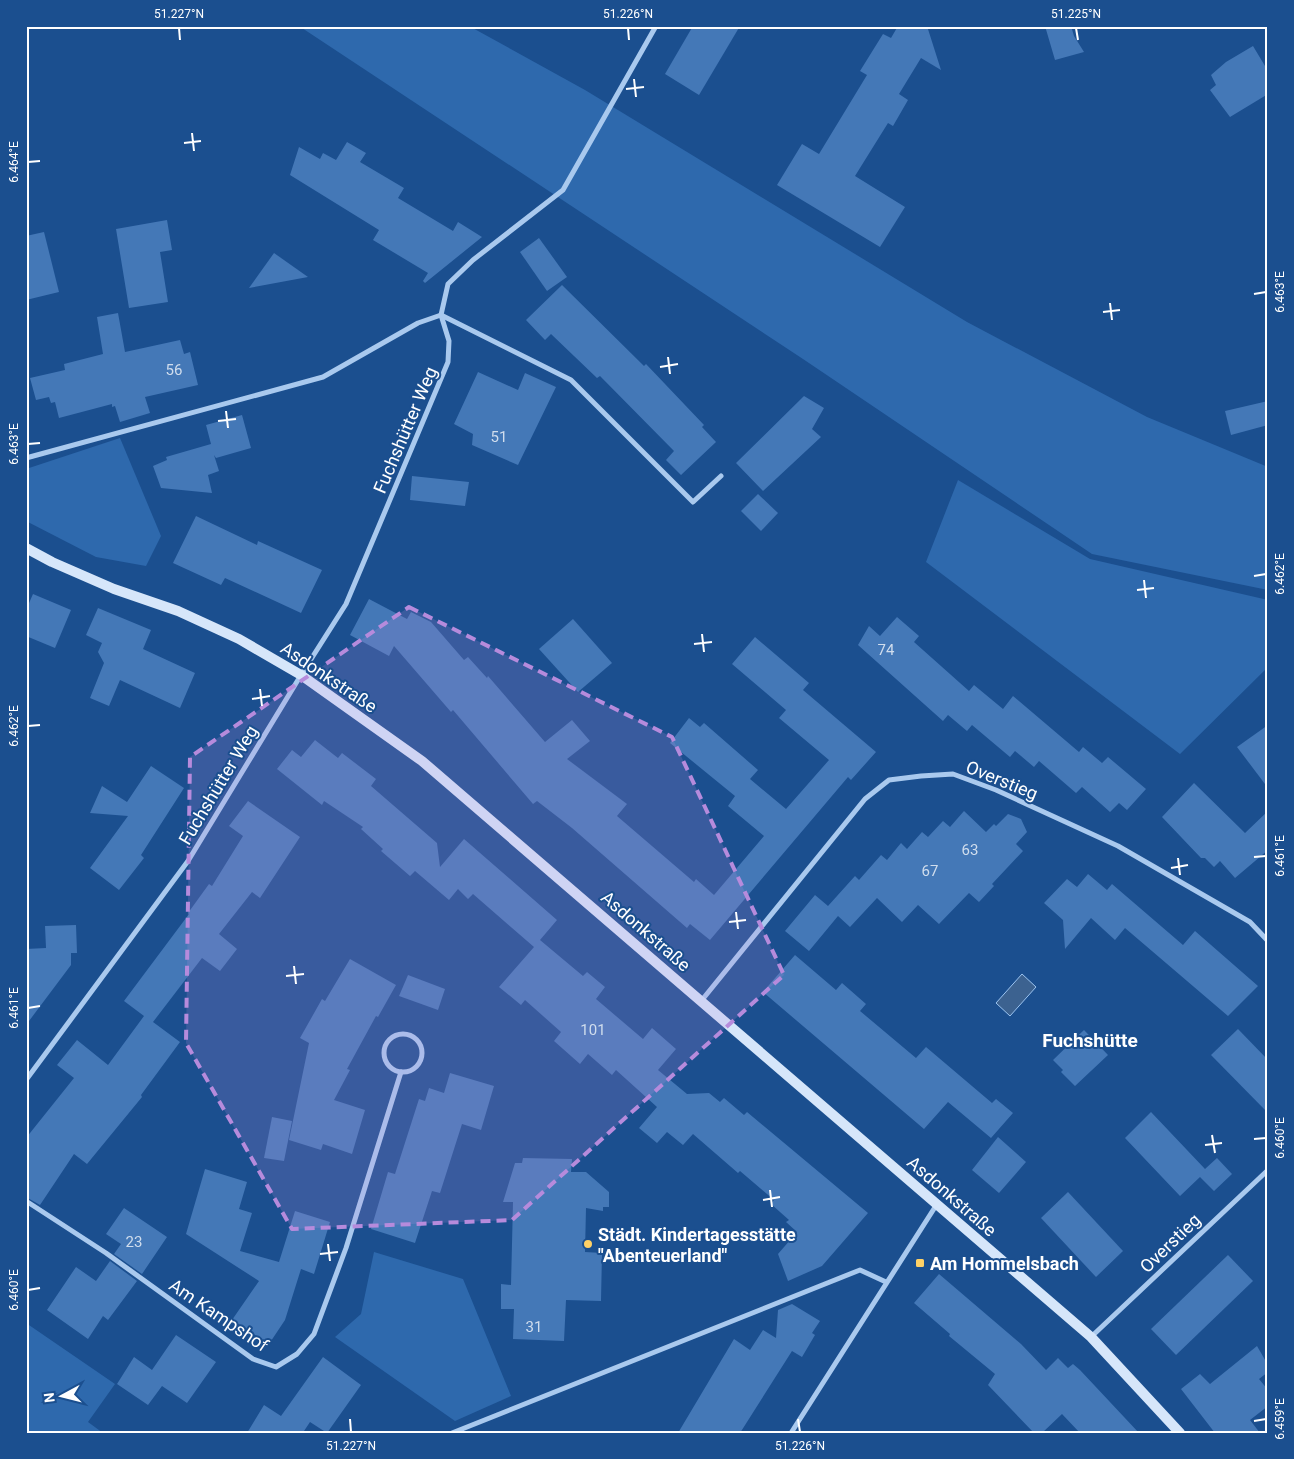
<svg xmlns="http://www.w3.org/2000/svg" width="1294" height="1459" viewBox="0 0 1294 1459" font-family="Roboto,sans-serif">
<rect width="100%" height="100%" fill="#1b4f8f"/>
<g fill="#2e69ad">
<path d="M244 26H469L585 90 967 322 1147 417 1268 467V590L1092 554 803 359 302 28Z"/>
<path d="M120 438 161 536 146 566 96 557 26 521V469Z"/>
<path d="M958 480 1090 559 1268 600V667L1180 754 926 562Z"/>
<path d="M374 1252 463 1279 511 1396 455 1421 335 1337 361 1314Z"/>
<path d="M26 1323 115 1384 88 1422 103 1433H26Z"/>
</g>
<path fill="#3c6290" stroke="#9cc4f0" d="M1022 974 1036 987 1010 1016 996 1003Z"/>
<g fill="#4478b7">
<path d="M693 26H740L699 95 665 74Z"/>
<path d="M898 26H927L941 70 921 58 899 94 908 100 893 126 888 123 855 176 905 207 880 247 777 185 802 144 819 154 867 75 860 71 883 34 891 38Z"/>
<path d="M1045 26H1071L1074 36 1084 52 1055 60Z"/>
<path d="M1253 46 1268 71V94L1230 117 1210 90 1216 85 1211 75 1226 62Z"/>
<path d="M347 142 366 153 360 162 404 188 398 198 453 231 458 222 482 237 425 283 423 281 441 252 428 273 373 240 379 230 290 175 299 147 320 159 323 153 336 160Z"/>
<path d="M167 220 172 250 160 252 168 302 129 308 116 229Z"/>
<path d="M44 232 59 292 26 300V236Z"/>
<path d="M539 238 567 277 547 291 520 252Z"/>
<path d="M274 253 308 277 249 288Z"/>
<path d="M562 285 644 366 646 364 704 425 702 427 716 442 681 475 666 460 674 451 600 376 597 378 551 334 545 340 526 320Z"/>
<path d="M118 313 125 352 180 340 184 354 190 352 198 385 145 397 150 413 120 422 115 406 112 407V404L59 418 55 402 51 403 49 397 36 400 30 378 65 370 64 364 103 354 97 317Z"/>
<path d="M478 372 518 390 525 373 556 387 518 465 472 445 473 434 454 424Z"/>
<path d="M804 396 824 408 812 429 821 437 763 491 736 463Z"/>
<path d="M1268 401V425L1231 435 1225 411Z"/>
<path d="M242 415 251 448 216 458 214 455 219 471 208 475 212 493 161 488 153 466 167 460 166 457 211 444 206 425Z"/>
<path d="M412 476 469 482 465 506 410 500Z"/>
<path d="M758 494 778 513 761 531 741 511Z"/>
<path d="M196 516 257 545 258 541 322 570 301 613 225 578 221 585 173 563Z"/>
<path d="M33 594 71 610 55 648 26 636V610Z"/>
<path d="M369 599 407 619 411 612 431 622 464 660 468 657 487 678 488 676 545 742 572 720 590 741 567 759 627 804 617 816 694 882 696 879 714 895 764 836 728 806 735 796 670 743 689 718 700 727 704 723 758 770 750 779 786 809 829 760 779 718 786 710 732 664 755 637 809 683 803 690 876 752 851 780 848 777 710 940 690 924 687 928 572 828 537 801 533 804 453 710 451 712 394 646 389 656 350 635Z"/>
<path d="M98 608 151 630 143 649 195 673 180 708 120 680 109 706 90 698 104 663 98 652 102 643 86 635Z"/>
<path d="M897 617 919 636 914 642 969 691 974 685 1003 709 1013 696 1079 752 1083 747 1102 763 1108 757 1146 789 1127 810 1119 803 1110 812 1082 787 1076 793 1039 761 1034 767 1015 751 1010 757 972 725 967 731 948 715 943 721 858 645 869 626 880 636Z"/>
<path d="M573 619 612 663 578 692 539 649Z"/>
<path d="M1268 725V788L1237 747Z"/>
<path d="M315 740 338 758 342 753 376 779 371 786 437 843 440 867 464 839 557 920 540 940 583 976 587 972 605 987 596 999 643 1039 652 1028 676 1049 658 1070 687 1094 709 1093 720 1102 724 1098 744 1115 747 1112 868 1213 822 1266 788 1281 778 1254 797 1232 786 1222 789 1220 771 1204 774 1200 740 1171 738 1173 693 1134 683 1145 667 1132 657 1143 639 1128 657 1107 616 1070 612 1075 588 1054 580 1064 554 1041 561 1032 525 1000 521 1005 499 987 534 947 473 894 468 899 458 889 449 900 415 871 410 876 381 851 383 849 361 829 363 827 324 801 322 805 277 769 292 750 301 757Z"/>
<path d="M151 766 184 788 141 855 144 858 119 890 90 868 128 816 90 813 102 786 127 802Z"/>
<path d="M1194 783 1245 833 1268 811V850L1235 878 1220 861 1214 867 1205 858H1201L1162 817Z"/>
<path d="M248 801 300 837 260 898 252 892 219 934 237 949 220 971 202 958 153 1022 180 1042 141 1095 142 1097 87 1164 74 1154 40 1205 26 1197V1138L74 1078 57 1065 77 1040 108 1065 144 1016 124 1001 189 914 188 913 209 884 212 886 243 836 229 826Z"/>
<path d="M964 811 986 832 994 824 996 826 1008 814 1021 819 1027 832 1016 844 1023 851 992 884 994 886 979 902 969 893 939 924 918 905 902 922 877 898 850 927 838 916 809 951 785 931 815 895 828 906 855 876 859 880 881 855 887 860 901 843 907 849 922 832 928 837 943 821 950 827Z"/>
<path d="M1088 874 1107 890 1112 884 1183 945 1195 931 1258 986 1228 1016 1125 928 1115 940 1091 918 1065 949 1063 920 1044 903 1067 879 1077 887Z"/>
<path d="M76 925 77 953H71V965L26 1025V949L46 948 45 926Z"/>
<path d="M795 955 836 990 842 983 866 1004 860 1011 916 1058 926 1047 992 1103 996 1099 1013 1113 991 1138 948 1102 924 1129 763 992Z"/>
<path d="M350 959 396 985 378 1017 376 1016 347 1069 350 1070 334 1100 365 1110 352 1154 323 1144 321 1150 289 1140 309 1043 300 1038 322 999 325 1001Z"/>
<path d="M408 975 445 989 438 1010 399 996Z"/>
<path d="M1238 1029 1268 1060V1113L1211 1055Z"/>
<path d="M1084 1030 1108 1055 1075 1086 1061 1072 1063 1070 1053 1060Z"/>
<path d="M450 1073 494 1086 481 1130 462 1124 440 1193 432 1191 415 1243 371 1229 388 1172 395 1174 419 1099 425 1101 429 1088 444 1093Z"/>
<path d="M1151 1112 1205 1169 1217 1158 1232 1174 1214 1191 1200 1177 1180 1196 1125 1138Z"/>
<path d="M272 1117 292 1121 284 1161 264 1158Z"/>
<path d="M998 1137 1026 1162 999 1193 972 1170Z"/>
<path d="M523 1158 572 1159 571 1172H586L609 1192V1207H603V1211L586 1208 585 1252 602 1253 601 1301 566 1300 564 1341 513 1339 514 1309H501V1284L511 1285 513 1202H503L515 1163H522Z"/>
<path d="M205 1169 247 1182 239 1209 252 1213 240 1251 279 1262 295 1211 330 1222 314 1274 301 1269 285 1320 269 1344 232 1320 259 1281 186 1234Z"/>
<path d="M1068 1192 1123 1251 1096 1277 1041 1218Z"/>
<path d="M124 1208 167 1237 142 1274 114 1254 121 1244 106 1234Z"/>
<path d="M1228 1255 1253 1281 1176 1355 1151 1329Z"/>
<path d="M110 1261 137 1281 108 1320 103 1316 88 1339 47 1310 76 1267 96 1281Z"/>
<path d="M939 1274 1021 1344 1046 1370 1058 1358 1068 1368 1073 1364 1080 1370 1139 1433H1080L1062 1414 1042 1433H1034L988 1385 995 1374 949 1336 950 1334 914 1303Z"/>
<path d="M792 1304 820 1321 812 1333 815 1335 802 1357 792 1351 740 1433H678L734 1339 750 1350 763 1330 776 1338 778 1310Z"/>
<path d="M176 1335 216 1362 187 1403 162 1386 148 1405 117 1384 134 1357 152 1370Z"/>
<path d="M1257 1346 1268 1365V1372L1259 1379 1268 1390V1406L1250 1420 1260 1433H1215L1181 1389 1200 1374 1210 1384Z"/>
<path d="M323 1357 361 1385 327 1433 310 1422 304 1431 306 1433H247L264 1405 281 1416Z"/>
</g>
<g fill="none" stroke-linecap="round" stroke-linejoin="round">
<g stroke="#a9c9ee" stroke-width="5">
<path d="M26 458 323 377 418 323 441 315 571 380 693 502 721 476"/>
<path d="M702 1000 865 799 889 780 921 776 953 774 996 790 1118 846 1250 922 1268 941"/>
<circle cx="403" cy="1053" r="19"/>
<path d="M26 1080 188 861 301 675 346 604 448 362 449 341 441 315 448 284 473 260 563 190 656 26"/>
<path d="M26 1201 106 1253 253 1359 276 1367 297 1354 314 1334 346 1248 401 1072"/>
<path d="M1091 1337 1268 1170"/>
<path d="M452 1433 860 1270 886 1282"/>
<path d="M791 1433 937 1204"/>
</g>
<path stroke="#d6e6fa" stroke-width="10" d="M26 548 52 562 114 589 178 611 239 639 301 675 422 761 1091 1337 1180 1433"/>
</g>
<path fill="#b68bdc" fill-opacity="0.2" stroke="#b68bdc" stroke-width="4" stroke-dasharray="10 6" stroke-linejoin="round" d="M409 607 672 737 784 975 512 1220 292 1229 186 1043 190 757Z"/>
<path fill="none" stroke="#fff" stroke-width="2" d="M179 28 180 40M628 28 629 40M1076 28 1078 40M634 79 636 97M626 89 644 87M192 133 194 151M184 143 201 141M28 162 40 161M1254 294 1266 292M1110 303 1112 320M1103 312 1120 310M668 357 670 374M660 367 678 364M226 411 228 428M218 421 236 419M28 444 40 443M1254 576 1266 574M1144 580 1146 598M1137 590 1154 588M702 634 704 652M694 644 712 642M260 689 262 706M252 699 270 696M28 726 40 725M1254 857 1266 856M1178 858 1180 875M1171 868 1188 865M736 912 738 929M729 922 746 920M294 966 296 984M286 976 304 974M28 1008 40 1006M1212 1135 1215 1153M1254 1139 1266 1138M1205 1145 1222 1143M770 1190 772 1207M763 1200 780 1197M328 1244 330 1261M320 1254 338 1252M28 1290 40 1288M350 1419 351 1432M798 1419 800 1432M1254 1421 1266 1419"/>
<g fill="#ffd166" stroke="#1b4f8f" stroke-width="2">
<circle cx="588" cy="1244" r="5"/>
<rect x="915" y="1258" width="10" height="10" rx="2.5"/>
</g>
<g text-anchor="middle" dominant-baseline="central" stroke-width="4" stroke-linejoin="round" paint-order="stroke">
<g font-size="15" fill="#d0dded">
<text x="174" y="370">56</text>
<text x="499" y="437">51</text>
<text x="886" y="650">74</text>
<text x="970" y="850">63</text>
<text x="930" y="871">67</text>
<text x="593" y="1030">101</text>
<text x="134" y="1242">23</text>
<text x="534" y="1327">31</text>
</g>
<g font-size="18" fill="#fff" stroke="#1b4f8f">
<text transform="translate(405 430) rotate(-67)">Fuchshütter Weg</text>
<text transform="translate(329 677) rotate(34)">Asdonkstraße</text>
<text transform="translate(1002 780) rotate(22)">Overstieg</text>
<text transform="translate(218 785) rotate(-59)">Fuchshütter Weg</text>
<text transform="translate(646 931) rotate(41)">Asdonkstraße</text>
<text transform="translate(952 1196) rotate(41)">Asdonkstraße</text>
<text transform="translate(1170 1243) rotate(-44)">Overstieg</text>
<text transform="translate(219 1315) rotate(34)">Am Kampshof</text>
</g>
<g font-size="18" font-weight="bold" fill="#fff" stroke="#1b4f8f" text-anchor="start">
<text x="598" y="1234">Städt. Kindertagesstätte<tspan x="598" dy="21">"Abenteuerland"</tspan></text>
<text x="930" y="1263">Am Hommelsbach</text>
</g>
<g font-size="19" font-weight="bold" fill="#fff" stroke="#1b4f8f">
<text x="1090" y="1040">Fuchshütte</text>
</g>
</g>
<rect width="1294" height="1459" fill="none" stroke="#1b4f8f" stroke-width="55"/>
<g transform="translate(62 1396) rotate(263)" stroke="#1b4f8f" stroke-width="4" paint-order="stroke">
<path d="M0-4L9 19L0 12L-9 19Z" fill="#ffffff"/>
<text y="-8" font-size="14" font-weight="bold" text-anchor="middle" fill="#ffffff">N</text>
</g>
<rect x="28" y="28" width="1238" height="1404" fill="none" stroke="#fff" stroke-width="2"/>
<g font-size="12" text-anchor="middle" fill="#fff">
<text x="179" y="18">51.227°N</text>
<text x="628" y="18">51.226°N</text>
<text x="1076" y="18">51.225°N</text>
<text transform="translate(14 162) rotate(-90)" y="4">6.464°E</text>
<text transform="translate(1280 292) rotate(-90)" y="4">6.463°E</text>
<text transform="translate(14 444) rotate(-90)" y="4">6.463°E</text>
<text transform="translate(1280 574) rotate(-90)" y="4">6.462°E</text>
<text transform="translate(14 726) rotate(-90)" y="4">6.462°E</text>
<text transform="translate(1280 856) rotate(-90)" y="4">6.461°E</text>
<text transform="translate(14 1008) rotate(-90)" y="4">6.461°E</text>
<text transform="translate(1280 1138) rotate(-90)" y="4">6.460°E</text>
<text transform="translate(14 1290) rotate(-90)" y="4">6.460°E</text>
<text transform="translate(1280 1419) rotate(-90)" y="4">6.459°E</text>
<text x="351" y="1450">51.227°N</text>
<text x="800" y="1450">51.226°N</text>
</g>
</svg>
